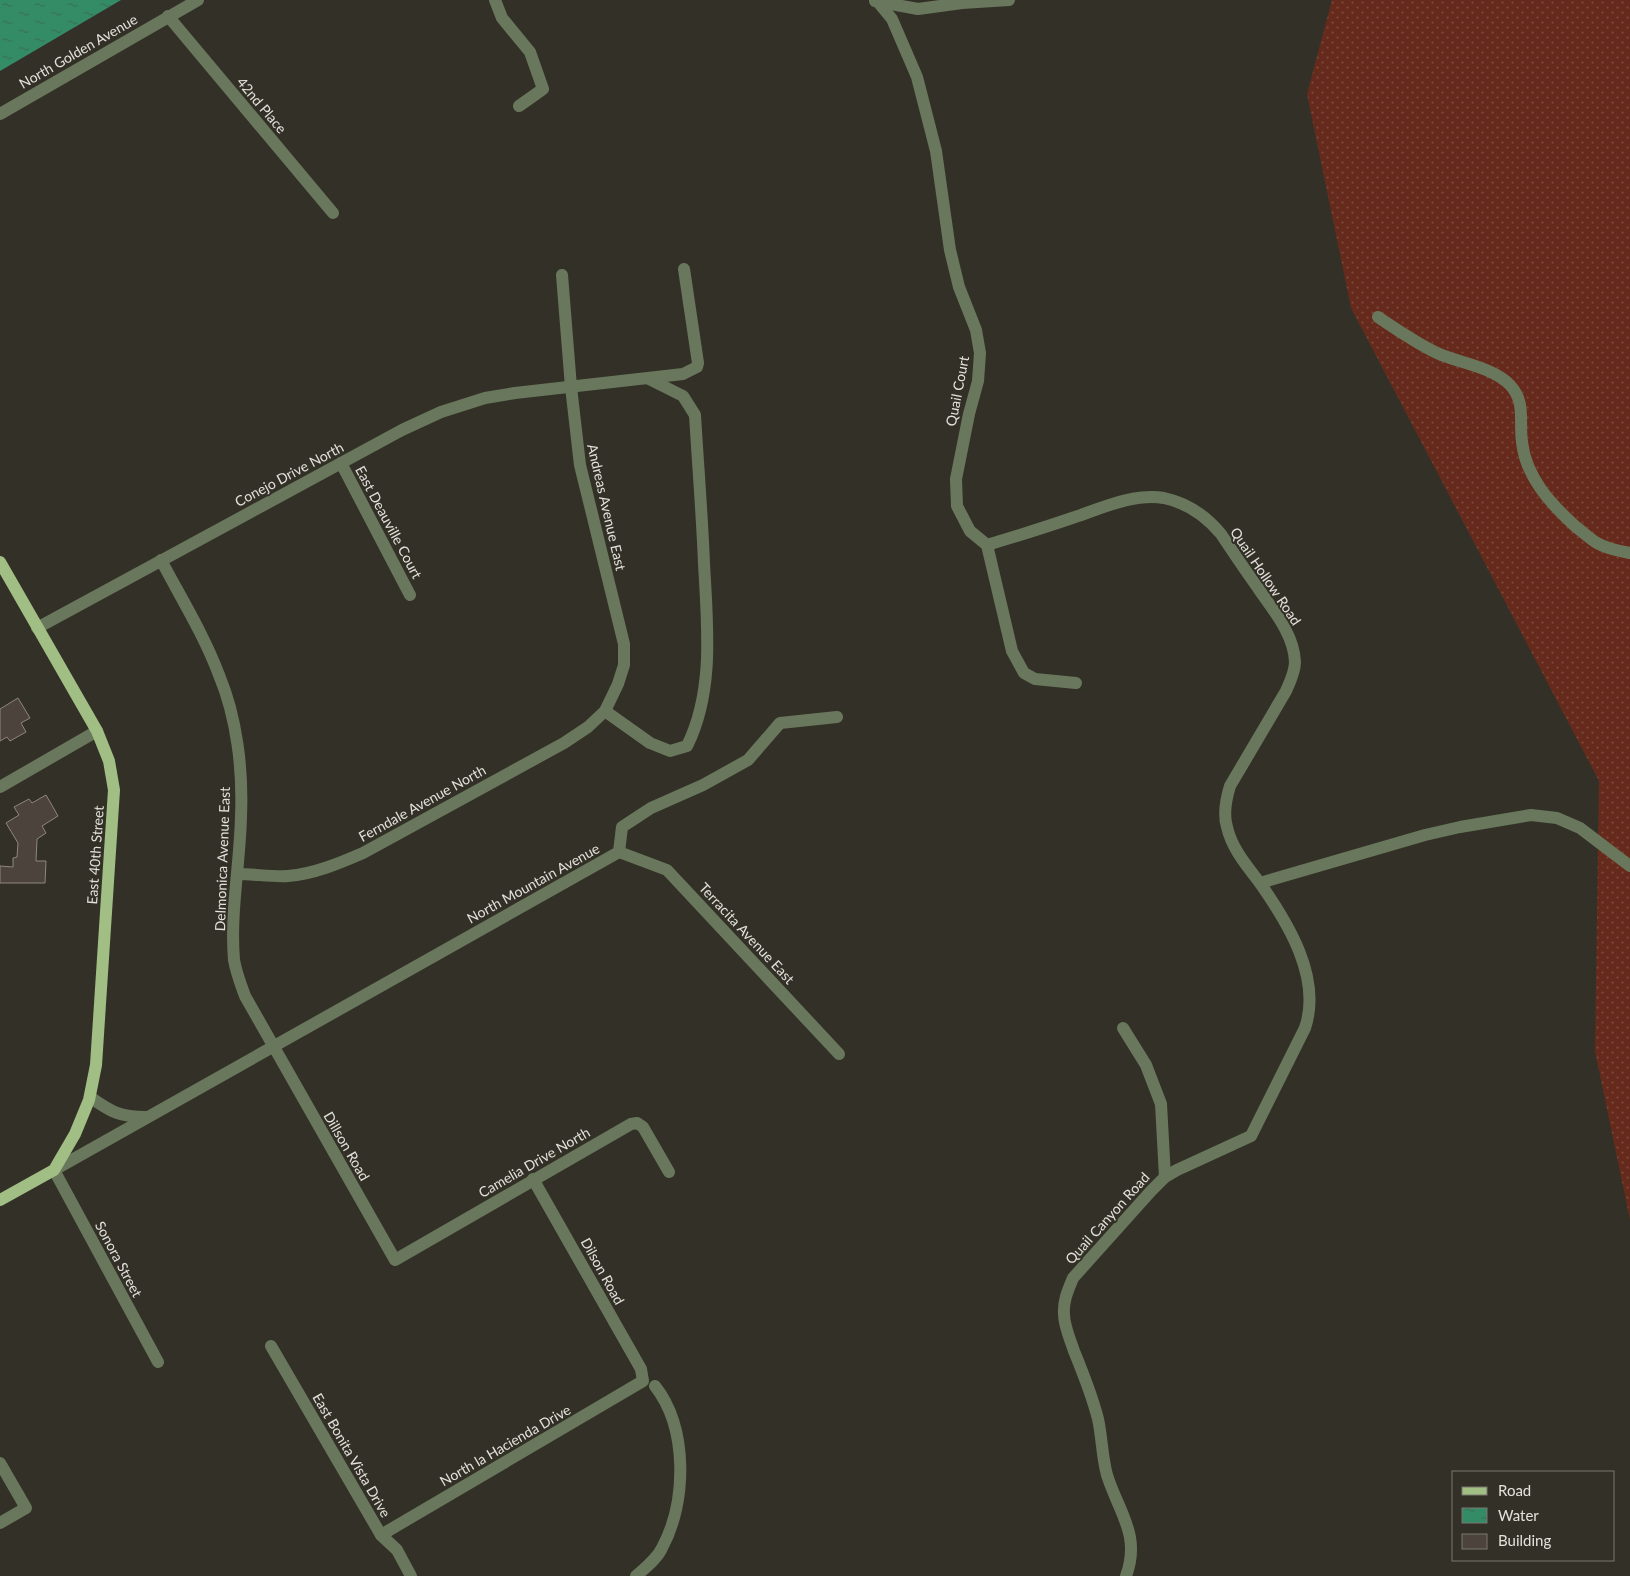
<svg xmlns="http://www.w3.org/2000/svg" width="1630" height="1576" viewBox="0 0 1630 1576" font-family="Lato,sans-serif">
<defs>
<pattern id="grass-dots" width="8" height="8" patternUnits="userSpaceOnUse" patternTransform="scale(1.25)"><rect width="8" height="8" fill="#652a1b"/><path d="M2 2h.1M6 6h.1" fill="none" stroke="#7b493c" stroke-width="1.8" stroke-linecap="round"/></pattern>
<pattern id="water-ripples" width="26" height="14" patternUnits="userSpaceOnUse" patternTransform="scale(1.25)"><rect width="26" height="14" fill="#348c66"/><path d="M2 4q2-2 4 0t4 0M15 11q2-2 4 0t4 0" fill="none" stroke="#3a6f58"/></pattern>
</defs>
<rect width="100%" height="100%" fill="#333127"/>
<path fill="url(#grass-dots)" d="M1332 0H1630V1220L1595 1051 1599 781 1351 308 1307 94Z"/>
<path fill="url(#water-ripples)" d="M0 0H121L0 71Z"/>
<g fill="#4c443c" stroke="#8f867d">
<path d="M18 698 30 718 21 723 26 732 10 741 7 737 0 741V709Z"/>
<path d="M46 795 58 816 42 826 46 833 37 839 36 861H46L45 883H0V866L13 867V858L17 857 18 843 6 823 19 815 14 807 29 799 32 803Z"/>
</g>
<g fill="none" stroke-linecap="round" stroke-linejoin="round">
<g stroke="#69785c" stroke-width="12">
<path d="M495 0 502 18 530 52 543 89 519 106"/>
<path d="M875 1 918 9 962 3 1009 0"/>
<path d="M878 2 892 19 917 77 936 151 950 250 959 287 976 330 980 353 978 381 969 414 956 479 957 506 970 531 987 545 1012 651 1024 673 1035 679 1076 683"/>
<path d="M168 16 333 213"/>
<path d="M0 114 198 0"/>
<path d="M1378 317C1397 330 1416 343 1437 353 1459 363 1493 367 1510 385 1526 402 1519 421 1522 442 1526 478 1551 504 1576 527 1583 532 1590 539 1597 543 1607 549 1619 551 1630 553"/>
<path d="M341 463 410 595"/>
<path d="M987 545C1017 536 1046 527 1075 517 1102 508 1134 493 1164 498 1188 503 1206 516 1221 534 1233 552 1245 570 1258 588 1273 610 1294 634 1295 662 1295 672 1290 682 1286 691L1230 786C1226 799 1223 814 1227 827 1232 849 1247 866 1260 883 1288 923 1322 978 1305 1028L1251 1136 1177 1170 1165 1177 1151 1191 1073 1278C1068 1290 1063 1301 1064 1314 1064 1326 1070 1339 1074 1351 1083 1373 1092 1395 1098 1419 1102 1437 1102 1457 1107 1475 1119 1513 1141 1535 1126 1576"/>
<path d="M161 560C181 598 204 635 219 675 237 718 243 770 241 816 240 864 230 912 234 960 236 972 241 985 245 996L395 1260 631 1124 637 1123 643 1127 669 1172"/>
<path d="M37 628 402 430 441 412 485 398 515 393 683 374 697 367 698 363 684 269"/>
<path d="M605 711 650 743 670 751 687 746C715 690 707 623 704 563 702 514 698 465 695 415L683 396 649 379"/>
<path d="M0 787 97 731"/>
<path d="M619 852 667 870 839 1054"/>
<path d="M237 874C254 874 272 877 288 876 314 874 340 863 363 853L564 743 588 727 605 711 618 684 624 665V644L580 465 571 387 562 275"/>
<path d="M1260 883 1425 835 1460 827 1531 815 1557 818 1580 828 1630 866"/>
<path d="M1123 1028 1146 1065 1161 1104 1165 1177"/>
<path d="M90 1097C111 1112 120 1117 146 1117"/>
<path d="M271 1346 381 1535 397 1550 411 1576"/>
<path d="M158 1362 54 1170 619 852 622 827 651 808 703 785 748 760 780 723 837 717"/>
<path d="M0 1463 26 1508 0 1523"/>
<path d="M381 1535 643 1381 641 1369 533 1179"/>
<path d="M636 1576C645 1568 657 1559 662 1548 687 1502 688 1428 655 1386"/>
</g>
<path stroke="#a1bf84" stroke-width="12" d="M0 562 97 731 109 761 114 790 96 1065 89 1100 75 1134 54 1170 0 1200"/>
</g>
<g text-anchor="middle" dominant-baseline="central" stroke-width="4" stroke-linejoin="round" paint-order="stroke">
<g font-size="14" fill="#e3e1db" stroke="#333127">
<text transform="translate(78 51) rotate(-30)">North Golden Avenue</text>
<text transform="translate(262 105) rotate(50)">42nd Place</text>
<text transform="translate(957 391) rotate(-79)">Quail Court</text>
<text transform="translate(289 474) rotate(-28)">Conejo Drive North</text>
<text transform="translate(607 507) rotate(77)">Andreas Avenue East</text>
<text transform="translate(389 522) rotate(62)">East Deauville Court</text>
<text transform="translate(1266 576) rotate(56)">Quail Hollow Road</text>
<text transform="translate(422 803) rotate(-29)">Ferndale Avenue North</text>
<text transform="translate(95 855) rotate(-86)">East 40th Street</text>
<text transform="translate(222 859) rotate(-88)">Delmonica Avenue East</text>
<text transform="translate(533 883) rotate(-29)">North Mountain Avenue</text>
<text transform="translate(747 933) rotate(47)">Terracita Avenue East</text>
<text transform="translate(347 1146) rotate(60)">Dillson Road</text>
<text transform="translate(534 1162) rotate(-30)">Camelia Drive North</text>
<text transform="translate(1107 1218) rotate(-48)">Quail Canyon Road</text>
<text transform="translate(119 1259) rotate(62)">Sonora Street</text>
<text transform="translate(603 1271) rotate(61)">Dilson Road</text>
<text transform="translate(505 1445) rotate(-30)">North la Hacienda Drive</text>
<text transform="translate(352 1455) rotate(60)">East Bonita Vista Drive</text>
</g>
</g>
<rect x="1452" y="1471" width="162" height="90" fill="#333127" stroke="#79776f"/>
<rect x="1462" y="1487" width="25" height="8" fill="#a1bf84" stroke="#79776f"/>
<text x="1498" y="1496" font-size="15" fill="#e3e1db">Road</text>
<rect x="1462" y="1508" width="25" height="15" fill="url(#water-ripples)" stroke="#79776f"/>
<text x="1498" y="1521" font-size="15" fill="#e3e1db">Water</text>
<rect x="1462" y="1534" width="25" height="15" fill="#4c443c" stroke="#79776f"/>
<text x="1498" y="1546" font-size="15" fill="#e3e1db">Building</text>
</svg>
